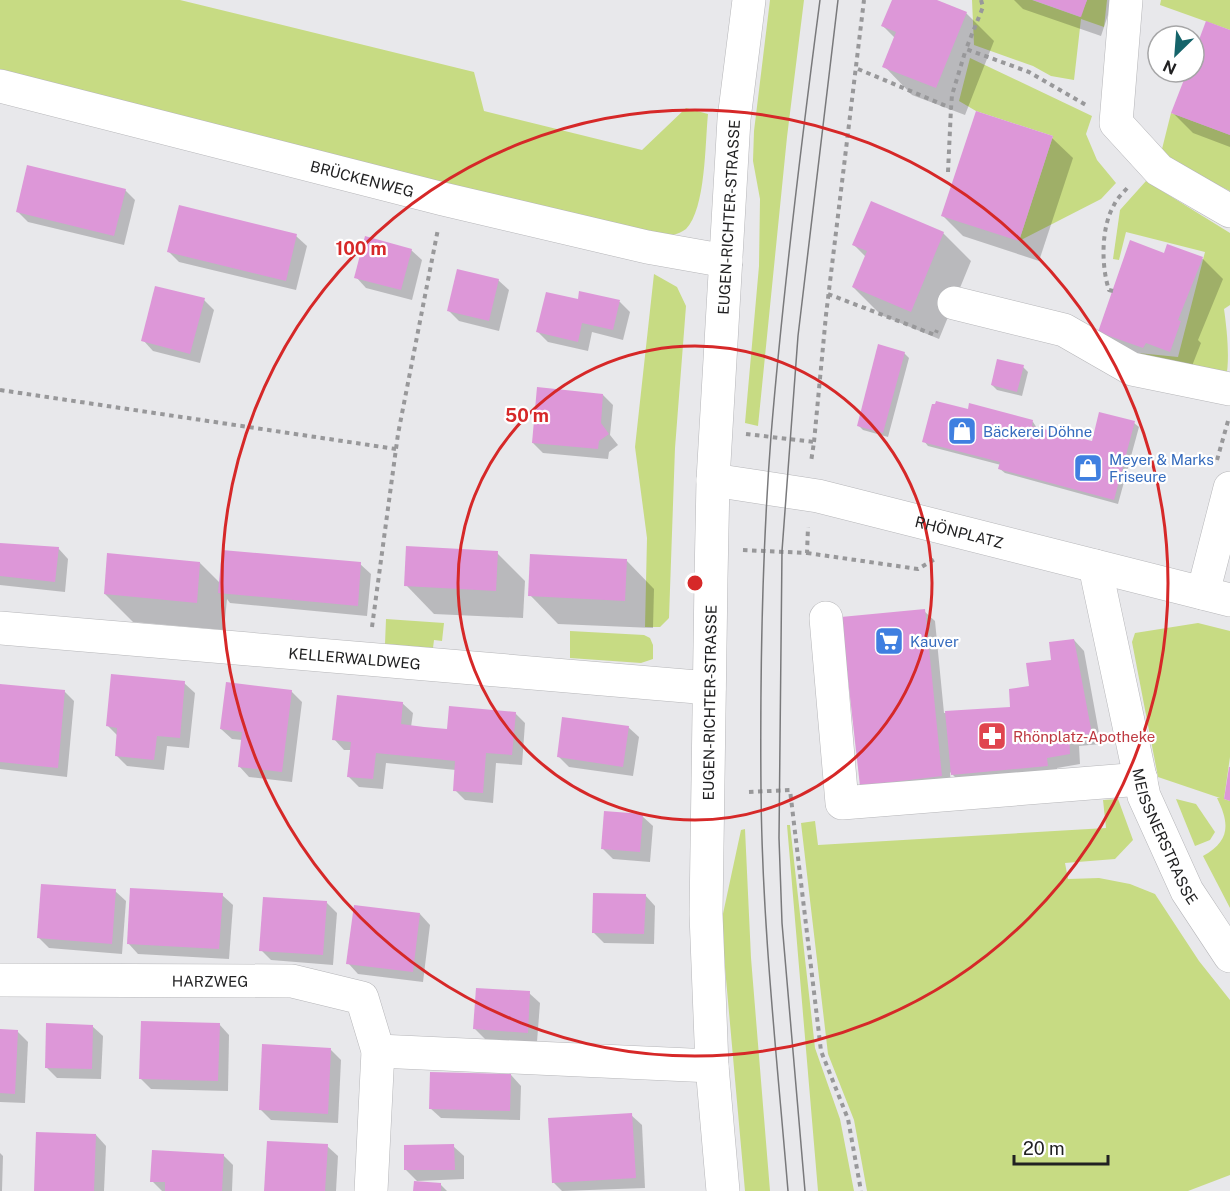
<svg xmlns="http://www.w3.org/2000/svg" width="1230" height="1191" viewBox="0 0 1230 1191" font-family="'Public Sans',sans-serif">
<rect width="100%" height="100%" fill="#e8e8eb"/>
<g fill="#c7db83">
<path d="M0 0H180L474 72 484 111 642 150 686 108 708 114C705 142 706 209 686 229 678 235 668 236 659 238L0 76Z"/>
<path d="M770 0H804L787 137 758 426 745 423 759 266 760 199 753 161 754 131Z"/>
<path d="M972 0H1032L1080 17 1087 0H1107L1104 27 1081 19 1074 80 1051 76 1033 66 974 45Z"/>
<path d="M1161 0H1230V30L1160 5Z"/>
<path d="M970 58 1092 116 1086 134 1097 160 1116 183 1101 199 1019 241 1053 136 976 111 959 101Z"/>
<path d="M1171 113 1230 135V191L1160 157Z"/>
<path d="M1146 181 1230 233V305L1224 309C1227 330 1230 359 1226 378L1128 352 1178 357 1205 252 1126 232 1119 260 1113 259 1120 210Z"/>
<path d="M654 274 677 287 686 306 675 448 669 618 660 627H645L647 538 635 447Z"/>
<path d="M386 619 444 623 442 641 434 640 433 648 385 644Z"/>
<path d="M1198 623 1230 631V757L1224 799 1230 801V908L1203 856C1230 841 1230 824 1217 798H1220L1158 777 1132 642 1135 633Z"/>
<path d="M570 631 644 635 650 638 653 645V659L641 663 570 658Z"/>
<path d="M1118 799 1133 840 1115 859 1065 863 1068 879 1099 878 1130 884 1155 894 1199 961 1230 1000V1175L1188 1191H867L854 1120 828 1054 801 823 815 821 818 845 1106 828 1103 800Z"/>
<path d="M1176 799 1196 804 1215 832 1210 840 1195 846Z"/>
<path d="M787 825H790L815 1048 840 1119 854 1191H818Z"/>
<path d="M745 829 751 958 770 1191H745L721 923 741 830Z"/>
</g>
<g fill="#0003">
<path d="M893 0H933L966 13 994 41 965 115 912 95 884 66 895 38 883 26Z"/>
<path d="M1014 0H1113L1101 36 1023 9Z"/>
<path d="M1230 32V147L1193 133 1173 113 1189 72H1194V58Z"/>
<path d="M1052 138 1073 158 1039 261 963 236 943 216Z"/>
<path d="M125 190 135 200 124 245 28 222 17 211Z"/>
<path d="M943 233 971 261 939 339 881 315 853 287 866 257 854 245Z"/>
<path d="M296 236 307 246 296 290 179 262 169 252Z"/>
<path d="M1168 246 1203 259 1223 279 1198 340 1201 343 1190 371 1120 352 1099 331 1164 255Z"/>
<path d="M411 250 422 260 412 300 366 288 356 277Z"/>
<path d="M498 280 509 290 499 331 459 321 449 311Z"/>
<path d="M204 300 214 310 200 363 153 351 143 340Z"/>
<path d="M579 301 620 302 630 312 623 340 592 332 588 351 548 342 538 332Z"/>
<path d="M904 353 909 358 888 437 863 430 858 425Z"/>
<path d="M1023 367 1028 372 1022 396 997 390 992 385Z"/>
<path d="M603 395 613 405 610 435 618 445 609 452 608 459 543 453 533 443Z"/>
<path d="M970 405 1033 422 1037 428 1093 443 1134 423 1139 427 1118 504 1005 473 1000 469 1001 465 928 446 924 441 969 411Z"/>
<path d="M0 544 58 548 68 559 65 592 0 585Z"/>
<path d="M497 553 525 581 523 618 434 614 406 585Z"/>
<path d="M626 560 654 589 653 628 558 624 530 595Z"/>
<path d="M200 563 221 584 360 564 371 574 367 616 230 603 227 599 224 630 133 622 105 594Z"/>
<path d="M924 611 935 621 944 713 1012 708 1074 640 1084 651 1101 744 1079 746 1080 764 1057 768 1058 775 963 785 950 772 951 786 871 796Z"/>
<path d="M184 683 195 693 189 748 167 746 164 770 127 766 116 755 118 736 108 726Z"/>
<path d="M0 685 64 691 74 701 67 777 0 769Z"/>
<path d="M291 691 302 702 292 782 249 777 239 766 242 740 232 739 221 729Z"/>
<path d="M402 703 413 713 411 727 448 731 515 713 525 723 522 765 496 763 493 803 465 800 455 790 456 770 386 763 383 789 359 787 349 777 351 750H344L334 739Z"/>
<path d="M628 727 639 737 633 776 569 767 558 756Z"/>
<path d="M642 816 653 826 650 862 613 859 603 849Z"/>
<path d="M115 891 126 901 122 954 49 948 38 937Z"/>
<path d="M222 895 233 905 229 959 138 954 128 943Z"/>
<path d="M645 895 655 906 654 944 604 943 594 933Z"/>
<path d="M326 902 337 913 333 965 271 960 261 950Z"/>
<path d="M420 914 430 925 423 982 358 974 348 963Z"/>
<path d="M529 993 540 1003 537 1042 485 1039 475 1029Z"/>
<path d="M219 1024 229 1035 228 1091 151 1089 141 1079Z"/>
<path d="M92 1026 103 1036 101 1079 57 1078 46 1067Z"/>
<path d="M0 1030 17 1031 28 1042 25 1103 0 1102Z"/>
<path d="M330 1049 341 1060 338 1123 271 1120 261 1110Z"/>
<path d="M511 1075 521 1086 520 1120 441 1118 430 1108Z"/>
<path d="M631 1115 642 1125 645 1188 562 1191 553 1182Z"/>
<path d="M96 1135 106 1146 104 1191H36Z"/>
<path d="M327 1146 338 1156 336 1191H266Z"/>
<path d="M453 1146 464 1156V1179L417 1181 406 1170Z"/>
<path d="M0 1153 3 1156 2 1191H0Z"/>
<path d="M223 1155 233 1165 232 1191H162L152 1181Z"/>
<path d="M441 1185 447 1191H414Z"/>
</g>
<g fill="#dd97d8">
<path d="M892 0H937L967 12 936 88 882 67 896 32 881 26Z"/>
<path d="M1033 0H1087L1081 17Z"/>
<path d="M1206 21 1230 30V135L1171 113 1187 72H1194V53Z"/>
<path d="M976 111 1053 136 1019 241 941 216Z"/>
<path d="M27 165 126 189 114 236 16 212Z"/>
<path d="M871 201 944 232 911 312 852 287 867 251 852 245Z"/>
<path d="M179 205 297 234 286 281 167 252Z"/>
<path d="M365 236 412 249 401 290 354 278Z"/>
<path d="M1130 240 1164 253 1167 244 1203 257 1178 320 1181 321 1170 352 1146 343 1143 348 1098 332Z"/>
<path d="M457 269 499 279 489 321 447 311Z"/>
<path d="M155 286 205 298 190 354 141 341Z"/>
<path d="M579 291 620 300 613 330 582 323 578 342 536 332 546 292 578 299Z"/>
<path d="M878 344 905 352 883 433 857 426Z"/>
<path d="M997 359 1024 365 1017 392 991 385Z"/>
<path d="M537 387 603 394 601 423 609 434 599 441 598 449 532 443Z"/>
<path d="M936 401 968 409 969 403 1033 420 1032 426 1092 441 1099 412 1135 421 1114 500 998 469 1000 462 922 442 932 404H935Z"/>
<path d="M0 543 59 547 55 582 0 576Z"/>
<path d="M406 546 498 551 496 591 404 586Z"/>
<path d="M222 550 361 562 358 606 218 593Z"/>
<path d="M107 553 200 562 197 603 104 594Z"/>
<path d="M530 554 627 559 625 601 528 596Z"/>
<path d="M925 609 942 776 860 786 841 617Z"/>
<path d="M1074 639 1092 734 1069 736 1070 754 1047 758 1048 766 951 775 945 711 1010 707 1009 689 1029 686 1026 663 1051 660 1049 642Z"/>
<path d="M111 674 185 681 180 738 157 736 154 760 115 756 117 728 106 726Z"/>
<path d="M226 682 292 690 282 772 238 767 242 732 220 729Z"/>
<path d="M0 684 65 690 58 768 0 762Z"/>
<path d="M337 695 403 702 401 724 424 727 447 729 449 706 516 712 512 755 486 753 483 793 453 791 455 761 376 753 373 779 347 777 351 742 332 740Z"/>
<path d="M562 717 629 726 623 767 557 757Z"/>
<path d="M1229 767H1230V801L1224 799Z"/>
<path d="M604 811 643 814 640 852 601 849Z"/>
<path d="M41 884 116 889 112 944 37 938Z"/>
<path d="M130 888 223 893 219 949 127 944Z"/>
<path d="M593 893 646 894 644 934 592 933Z"/>
<path d="M263 897 327 901 323 955 259 951Z"/>
<path d="M354 905 420 913 413 972 346 964Z"/>
<path d="M476 988 530 991 528 1033 473 1029Z"/>
<path d="M141 1021 220 1023 218 1081 139 1079Z"/>
<path d="M46 1023 93 1025 92 1069 45 1068Z"/>
<path d="M0 1029 18 1030 15 1094 0 1093Z"/>
<path d="M262 1044 331 1048 328 1114 259 1110Z"/>
<path d="M430 1072 511 1074 510 1111 429 1109Z"/>
<path d="M632 1113 636 1178 552 1183 548 1118Z"/>
<path d="M36 1132 96 1134 94 1191H34Z"/>
<path d="M267 1141 328 1144 325 1191H264Z"/>
<path d="M454 1144 455 1170H404V1145Z"/>
<path d="M152 1150 224 1154 222 1191H165V1182H150Z"/>
<path d="M414 1181 441 1183V1191H413Z"/>
</g>
<g fill="none" stroke-linecap="round" stroke-linejoin="round">
<g stroke="#b6b6b9" stroke-width="34">
<g id="minor">
<path d="M1126 0 1116 123 1159 170 1230 211"/>
<path id="s1" d="M0 86 443 199 647 247 726 261"/>
<path d="M954 303 1064 330 1132 369 1230 389"/>
<path id="s2" d="M713 480 818 496 1230 600"/>
<path id="s3" d="M1095 566 1144 796 1187 891 1230 956"/>
<path d="M1203 593 1230 488"/>
<path d="M826 618 842 803 1141 779"/>
<path id="s4" d="M0 628 709 688"/>
<path id="s5" d="M0 980 292 981 362 998 378 1051 371 1191"/>
<path d="M378 1051 712 1066"/>
</g>
</g>
<g stroke="#b6b6b9" stroke-width="34">
<g id="major">
<path id="s6" d="M723 1191 712 1066 706 914 711 579 713 480 734 119 749 0"/>
</g>
</g>
<g stroke="#98989a" stroke-width="4" stroke-dasharray="4.5 4.5" stroke-linecap="butt">
<path d="M981 0 983 7 966 49 1029 72 1086 105"/>
<path d="M858 69 951 108 952 95 966 49"/>
<path d="M948 172 951 108"/>
<path d="M1113 291 1109 290C1101 266 1101 227 1114 205 1117 198 1124 192 1129 186"/>
<path d="M828 294 935 335 937 330"/>
<path d="M0 390 396 449"/>
<path d="M746 434 814 442 811 462"/>
<path d="M814 442 826 315 864 0"/>
<path d="M1217 460 1228 421"/>
<path d="M743 550 807 553 808 527"/>
<path d="M807 553 918 569 935 559"/>
<path d="M372 627 398 434 438 229"/>
<path d="M749 792 790 790 821 1051 848 1119 861 1191"/>
</g>
<use href="#minor" stroke="#fff" stroke-width="33"/>
<use href="#major" stroke="#fff" stroke-width="33"/>
<g stroke="#79797b" stroke-width="1.5">
<path d="M788 1191C777 1058 762 924 761 790 760 672 762 553 771 436 783 290 801 145 820 0"/>
<path d="M805 1191 782 923 779 838 782 551 798 336 838 0"/>
</g>
</g>
<g fill="none" stroke="#d62828" stroke-width="3">
<circle cx="695" cy="583" r="237"/>
<circle cx="695" cy="583" r="473"/>
</g>
<defs>
<g id="shop-square" transform="scale(1.5)"><rect x="-9" y="-9" width="18" height="18" rx="4" fill="#3f7fe0" stroke="#fff"/><path d="M-5-2.5h2.3a2.7 3.5 0 0 1 5.4 0H5L5.5 6h-11ZM-1.5-2.5h3a1.5 2.3 0 0 0-3 0Z" fill="#fff"/></g>
<g id="supermarket-square" transform="scale(1.5)"><rect x="-9" y="-9" width="18" height="18" rx="4" fill="#3f7fe0" stroke="#fff"/><path d="M-6-5.5h2.5l.6 2H6L4.5 2H-2.5L-4.4-4H-6ZM-1.5 3.2a1.3 1.3 0 1 0 .1 0ZM3 3.2a1.3 1.3 0 1 0 .1 0Z" fill="#fff"/></g>
<g id="pharmacy-square" transform="scale(1.5)"><rect x="-9" y="-9" width="18" height="18" rx="4" fill="#e0444e" stroke="#fff"/><path d="M-2-6h4v4h4v4h-4v4h-4v-4h-4v-4h4Z" fill="#fff"/></g>
</defs>
<g fill-rule="evenodd">
<use href="#shop-square" x="962" y="431"/>
<use href="#shop-square" x="1088" y="468"/>
<use href="#supermarket-square" x="889" y="641"/>
<use href="#pharmacy-square" x="992" y="736"/>
</g>
<g text-anchor="middle" dominant-baseline="central" stroke-width="4.5" stroke-linejoin="round" paint-order="stroke">
<g font-size="15" fill="#212122" stroke="#fff">
<text stroke="none"><textPath href="#s1" startOffset="374">BRÜCKENWEG</textPath></text>
<text stroke="none"><textPath href="#s6" startOffset="975">EUGEN-RICHTER-STRASSE</textPath></text>
<text stroke="none"><textPath href="#s2" startOffset="252">RHÖNPLATZ</textPath></text>
<text stroke="none"><textPath href="#s4" startOffset="356">KELLERWALDWEG</textPath></text>
<text stroke="none"><textPath href="#s6" startOffset="489">EUGEN-RICHTER-STRASSE</textPath></text>
<text stroke="none"><textPath href="#s3" startOffset="280">MEISSNERSTRASSE</textPath></text>
<text stroke="none"><textPath href="#s5" startOffset="210">HARZWEG</textPath></text>
</g>
<g font-size="15" fill="#366cbe" stroke="#fff" text-anchor="start">
<text x="983" y="431">Bäckerei Döhne</text>
<text x="1109" y="459">Meyer &amp; Marks<tspan x="1109" dy="17">Friseure</tspan></text>
<text x="910" y="641">Kauver</text>
</g>
<g font-size="15" fill="#be3a42" stroke="#fff" text-anchor="start">
<text x="1013" y="736">Rhönplatz-Apotheke</text>
</g>
</g>
<circle cx="695" cy="583" r="9" fill="#d62828" stroke="#fff" stroke-width="3"/>
<g font-size="18" text-anchor="middle" font-weight="bold" fill="#d62828" stroke="#fff" stroke-width="4.5" stroke-linejoin="round" paint-order="stroke">
<text x="361" y="255">100 m</text>
<text x="527" y="422">50 m</text>
</g>
<g transform="translate(1176 54) rotate(205)"><circle r="28" fill="#ffffff" stroke="#a6a6a7" stroke-width="1.5"/>
<path d="M0-4.5L10 22L0 15L-10 22Z" fill="#15646a"/>
<text y="-9" font-size="16" font-weight="bold" text-anchor="middle" fill="#212122">N</text>
</g>
<path d="M1014 1155v9h94v-9" fill="none" stroke="#212122" stroke-width="3"/>
<text x="1023" y="1155" font-size="18" fill="#212122" stroke="#ffffff" stroke-width="4.5" paint-order="stroke">20 m</text>
</svg>
